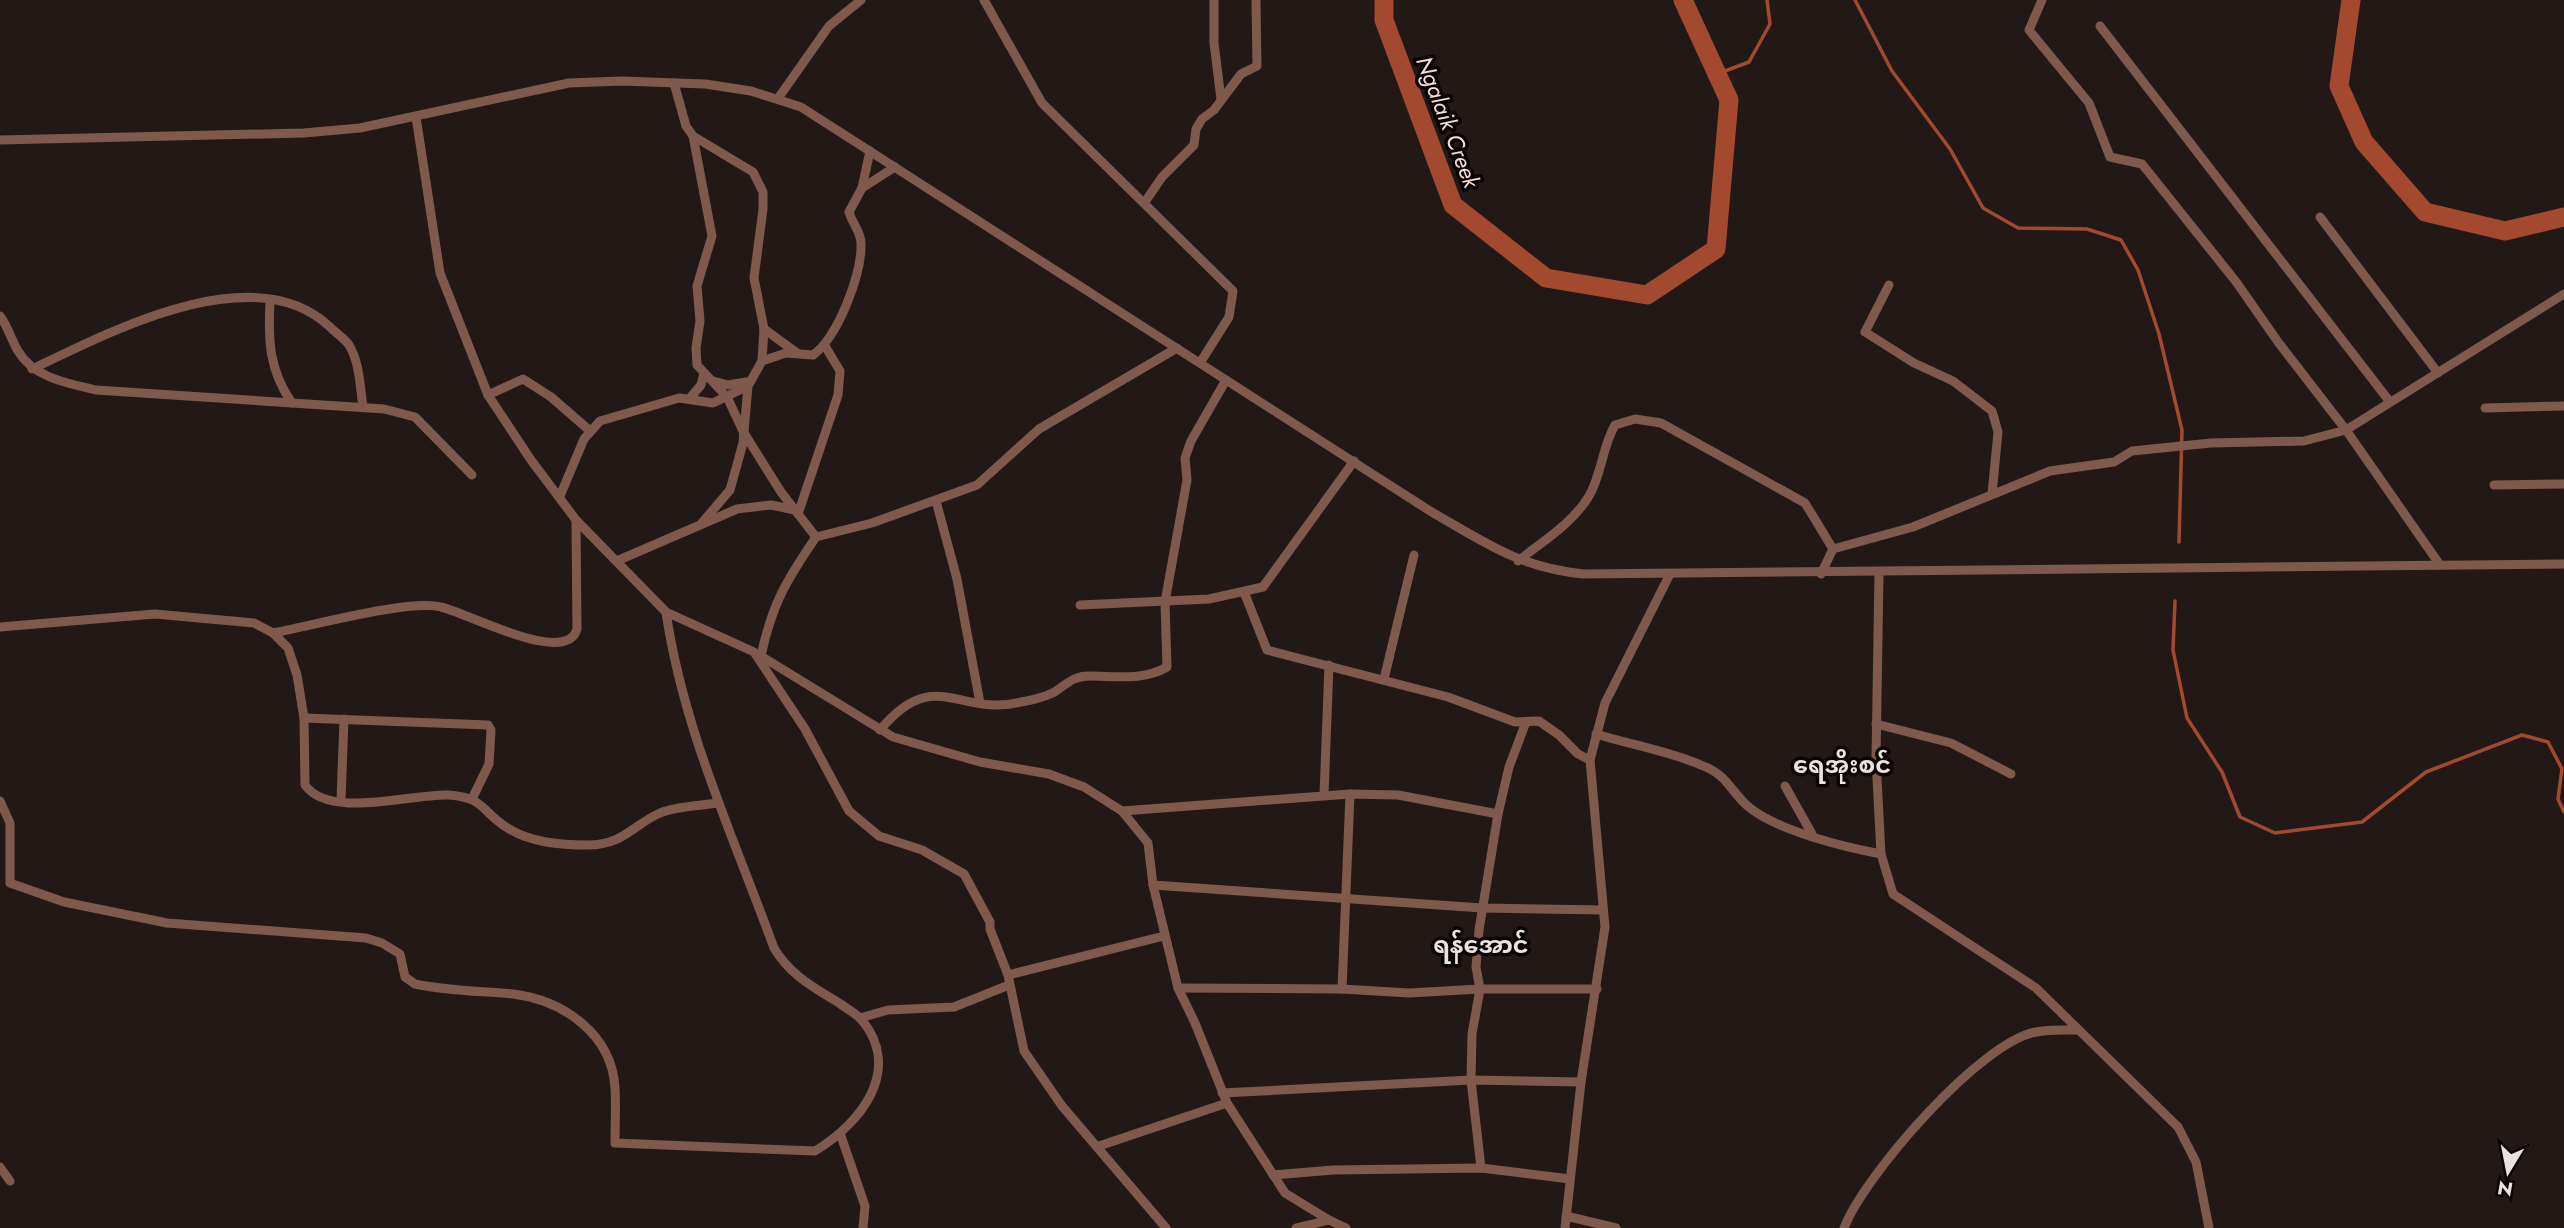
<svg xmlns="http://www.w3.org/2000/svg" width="2564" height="1228" viewBox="0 0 2564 1228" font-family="Jost,'Noto Sans Myanmar',sans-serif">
<rect width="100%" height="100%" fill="#221916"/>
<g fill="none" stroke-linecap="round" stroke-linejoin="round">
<g stroke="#a24930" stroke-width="3.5">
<path d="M1855 0 1892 71 1950 149 1983 208 2018 228 2087 229 2121 240 2138 270 2159 334 2182 430 2179 542"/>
<path d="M1717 74 1749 62 1770 24 1767 0"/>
<path d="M2175 601 2173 650 2187 718 2222 772 2240 817 2275 833 2362 822 2426 772 2522 735 2548 742 2562 769 2558 799 2564 812"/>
</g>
<g stroke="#a24930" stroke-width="19">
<path d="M1384 0V20L1453 205 1546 278 1647 295 1716 249 1729 100 1683 0"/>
<path d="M2351 0 2339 86 2364 142 2425 212 2505 231 2564 217"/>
</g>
<g stroke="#80594d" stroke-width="9">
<path d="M984 0 1042 103 1233 291 1229 317 1200 363"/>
<path d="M1214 0V43L1221 99"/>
<path d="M2042 0 2029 30 2089 103 2110 157 2142 164 2237 283 2278 342 2346 430 2440 565"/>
<path d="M2100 26 2390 402"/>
<path d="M674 83 686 126 693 136 753 172 763 192V209L754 278 764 329 762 361"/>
<path d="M779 97 829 26 861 0"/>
<path d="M416 117 440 273 488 395 531 460 576 520 666 612 754 652 805 729 849 811 879 836 922 850 964 874 990 922V929L1008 975 1024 1051 1062 1106 1166 1228"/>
<path d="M693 136 712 236 697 286 700 321 696 348 697 365 727 397 744 433 781 492 816 537"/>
<path d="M0 140 304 133 360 128 569 83 622 81 705 84 751 91 801 107 1430 511C1486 543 1518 567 1583 574L2564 564"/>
<path d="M862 188 895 167"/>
<path d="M1145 202 1162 177 1194 145 1196 129 1202 119 1214 110 1241 74 1257 66 1256 0"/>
<path d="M2320 217 2438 373"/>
<path d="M1889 285 1865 332 1914 363 1953 381 1992 411 1998 432 1992 494"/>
<path d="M270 301C268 341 269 370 292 403"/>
<path d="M0 316C8 327 11 339 18 351 34 378 67 383 96 390L384 409 415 417 472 475"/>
<path d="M764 329 797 353"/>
<path d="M32 369C110 332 254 255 330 327 336 333 345 339 349 345 360 363 360 388 363 407"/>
<path d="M713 381 728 385 746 382"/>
<path d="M488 395 523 379 551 397 589 430"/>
<path d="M690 398 701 385 704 373"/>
<path d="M2485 408 2564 406"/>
<path d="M2494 485 2564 484"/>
<path d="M560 496 584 439 600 421 679 398 713 403 748 386"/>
<path d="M936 501 957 579 980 703"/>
<path d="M798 514 838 395 840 371 825 346"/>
<path d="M701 524 730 490 743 443 748 386 762 361 786 353 813 355C838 337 862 274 861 243 861 232 852 223 849 212L862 188 870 151"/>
<path d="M619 560 737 509 771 505 795 510"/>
<path d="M1518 561C1542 542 1573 523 1589 496 1602 474 1602 447 1615 425L1635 419 1661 423 1805 503 1833 549"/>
<path d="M1879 573 1876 759 1881 854 1893 894 2036 988 2178 1127 2196 1162 2209 1228"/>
<path d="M1821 574 1833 549 1913 527 2050 471 2114 462 2132 451 2211 443 2304 441 2346 430 2564 294"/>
<path d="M1244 592 1267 650 1448 697 1515 722 1539 721 1559 735 1578 754 1590 760"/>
<path d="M1080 605 1209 599 1263 587 1354 461"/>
<path d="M0 627 155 614 254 623 273 633 288 648 297 675 304 718 305 785C330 820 413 793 449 795 485 798 480 810 506 827 530 843 561 845 588 845 623 845 633 825 660 813 677 806 699 806 717 803"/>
<path d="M273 633C311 626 409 599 441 607 468 613 566 667 577 629L576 520"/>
<path d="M759 655 893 737 980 762 1049 774 1084 787 1122 811 1148 843 1153 885 1178 988 1195 1023 1227 1103 1285 1193 1329 1220"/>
<path d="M761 656C772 604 786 581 816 537L872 523 977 485 1039 429 1177 348"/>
<path d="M1384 679 1414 555"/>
<path d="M304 718 488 725 491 730 489 764 473 797"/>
<path d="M1876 724 1951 743 2011 774"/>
<path d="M880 730C935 664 960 718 1021 702 1032 700 1047 697 1056 691 1068 683 1074 676 1089 676 1115 676 1143 681 1167 667L1165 602 1187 480 1185 458 1191 441 1226 380"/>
<path d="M1596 734C1632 745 1673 752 1708 768 1728 777 1734 796 1750 808 1779 831 1844 847 1881 854"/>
<path d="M1785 786 1812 834"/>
<path d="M1324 795 1329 665"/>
<path d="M341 800 344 719"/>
<path d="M0 801 10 823V883L64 902 167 923 366 938 382 943 400 954 405 977 415 984C447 991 480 991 513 994 563 1000 612 1034 615 1088 616 1106 615 1125 615 1143L815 1151C860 1124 904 1070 861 1019 855 1013 846 1008 839 1003 813 987 790 975 774 948 734 838 683 729 666 612"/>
<path d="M1122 811 1350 794 1398 795 1498 814"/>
<path d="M1153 885 1482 908 1603 910"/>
<path d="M1008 975 1164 936"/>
<path d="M1178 988 1342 989 1409 993 1480 989H1597"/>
<path d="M1342 989 1350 794"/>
<path d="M860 1018 888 1010 954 1007 1009 985"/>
<path d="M1222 1093 1471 1080 1581 1082"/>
<path d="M841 1136 865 1206 863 1228"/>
<path d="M1099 1146 1227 1103"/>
<path d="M0 1167 10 1181"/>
<path d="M1481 1168 1471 1080 1472 1034 1480 989 1476 967 1479 930 1498 814 1509 767 1526 722"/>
<path d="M1273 1175 1333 1170 1481 1168 1570 1179"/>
<path d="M1566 1216 1616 1228"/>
<path d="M1296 1228 1329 1220 1346 1228"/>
<path d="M1565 1228 1581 1082 1605 927 1590 760 1605 703 1670 574"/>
<path d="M1844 1228C1864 1176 1980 1042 2036 1032 2049 1029 2065 1030 2078 1030"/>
</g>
</g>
<g text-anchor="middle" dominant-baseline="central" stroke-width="7" stroke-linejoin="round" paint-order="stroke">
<g font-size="23" font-style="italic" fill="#f7ddd5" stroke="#090505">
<text transform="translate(1448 122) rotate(69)">Ngalaik Creek</text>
</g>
<g font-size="24" font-weight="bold" fill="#e9e2e0" stroke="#090505">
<text x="1842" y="764">ရေအိုးစင်</text>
<text x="1481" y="944">ရန်အောင်</text>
</g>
</g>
<g transform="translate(2508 1172) rotate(190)" stroke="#090505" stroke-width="5" paint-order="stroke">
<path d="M0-5L12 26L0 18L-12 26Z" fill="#e9e2e0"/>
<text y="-10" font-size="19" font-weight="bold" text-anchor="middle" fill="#e9e2e0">N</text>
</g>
</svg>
